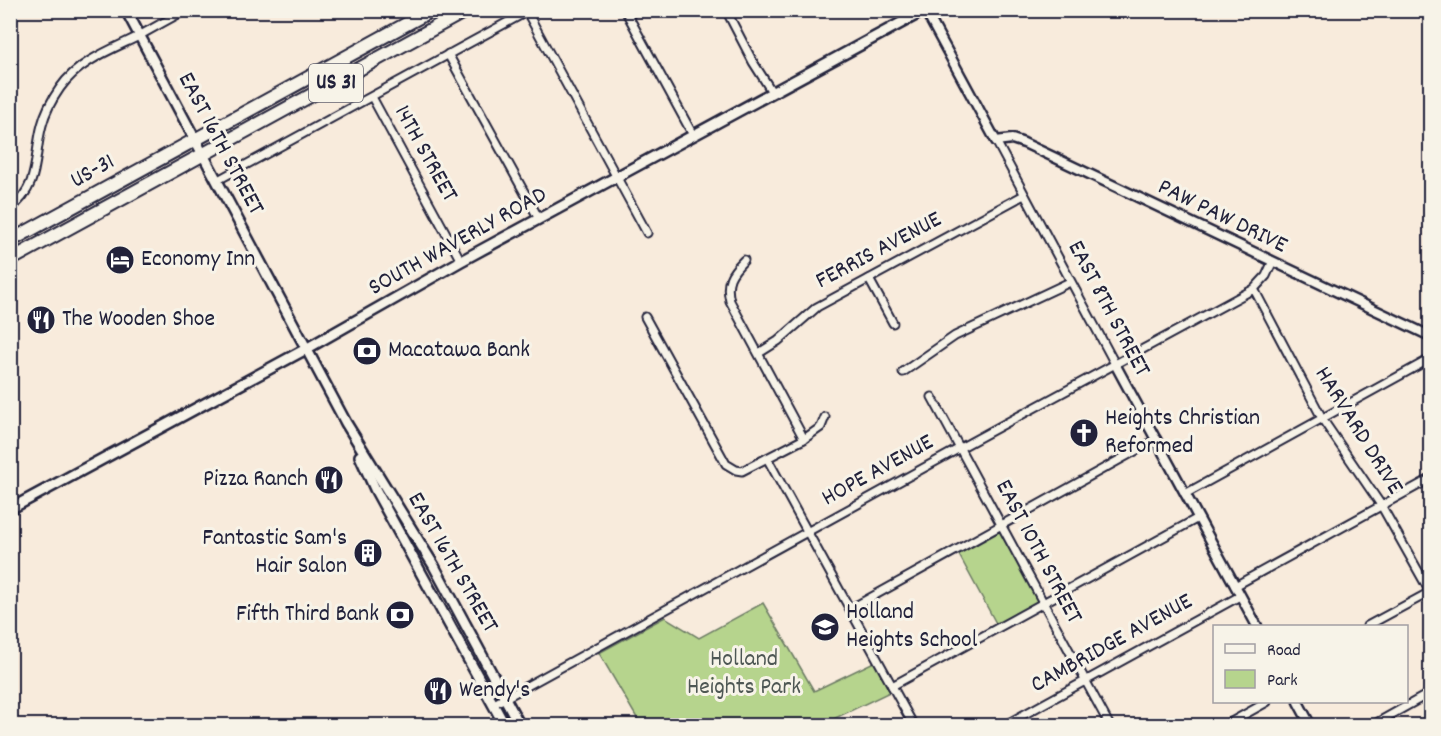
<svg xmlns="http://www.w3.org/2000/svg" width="1441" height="736" viewBox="0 0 1441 736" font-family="Dekko,sans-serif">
<rect width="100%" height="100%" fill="#f8ebdc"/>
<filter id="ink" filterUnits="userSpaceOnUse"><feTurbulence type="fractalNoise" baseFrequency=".0167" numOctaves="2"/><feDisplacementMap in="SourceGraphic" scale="12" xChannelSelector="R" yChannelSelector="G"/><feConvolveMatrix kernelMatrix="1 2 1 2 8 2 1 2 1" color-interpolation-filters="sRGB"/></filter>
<g filter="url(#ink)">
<g fill="#b6d48d" stroke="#6c7b64" stroke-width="1.5">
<path d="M997 531 1002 533 1038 600 1035 604 997 625 958 553Z"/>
<path d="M763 603 814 691 878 660 894 690 821 725H641L599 653 665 617 699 638Z"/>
</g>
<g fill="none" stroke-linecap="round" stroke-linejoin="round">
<g stroke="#22223b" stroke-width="11">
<g id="minor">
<path d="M625 10 693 135"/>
<path d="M726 10 753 62 772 92"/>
<path d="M527 12 647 233"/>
<path d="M448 54 539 219"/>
<path d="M372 97 461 261"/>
<path d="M996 141 1115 364"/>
<path d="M218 180 530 10"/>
<path d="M10 209C41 185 33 158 42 125 45 113 53 98 60 88 78 62 110 50 137 37 153 28 169 19 186 10"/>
<path d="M744 260C731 273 725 282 730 301L804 439"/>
<path d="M869 279 893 323"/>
<path d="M1254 289 1323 420 1381 505 1430 592"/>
<path d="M645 317 726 464 736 470 742 471 804 439 821 427 825 417"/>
<path d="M759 353 778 341 817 307 1024 195"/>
<path d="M903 372 955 336 1070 282"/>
<path d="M932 397 1110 726"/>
<path d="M767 458 914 726"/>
<path d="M1185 494 1430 359"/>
<path d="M1235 586 1430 479"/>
<path d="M850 609 1157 439"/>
<path d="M1367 626 1430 592"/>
<path d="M892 686 1198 518"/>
<path d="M494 704 960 448 1254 289 1266 276 1272 263"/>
<path d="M1003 726 1240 596"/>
<path d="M1224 726 1267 702"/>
<path d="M1371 726 1430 693"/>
</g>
</g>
<g stroke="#22223b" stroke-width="13">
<g id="tertiary">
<path d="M925 10 996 141 1012 139 1024 143 1430 336"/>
<path d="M1115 364 1257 626"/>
<path d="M1298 702 1311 726"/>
</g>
</g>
<g stroke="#22223b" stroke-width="14">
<g id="secondary">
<path d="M126 10 346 423 434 566 520 726"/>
<path d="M360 456 375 489 505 726"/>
<path d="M10 509 306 349 461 261 925 10"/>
</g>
</g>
<g stroke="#22223b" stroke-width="16">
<g id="trunk">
<path d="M10 241 432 10"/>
<path d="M10 260 467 10"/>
</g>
</g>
<use href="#minor" stroke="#f7f3e8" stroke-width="7"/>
<use href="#tertiary" stroke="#f7f3e8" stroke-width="8"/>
<use href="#secondary" stroke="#f7f3e8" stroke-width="9"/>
<use href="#trunk" stroke="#f7f3e8" stroke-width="12"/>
</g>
</g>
<defs>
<g id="hotel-disc" transform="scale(1.5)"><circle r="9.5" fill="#22223b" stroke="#f7f3e8"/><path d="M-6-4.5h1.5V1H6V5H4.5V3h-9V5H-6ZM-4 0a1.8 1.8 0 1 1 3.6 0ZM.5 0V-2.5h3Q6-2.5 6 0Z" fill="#fff"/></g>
<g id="restaurant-disc" transform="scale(1.5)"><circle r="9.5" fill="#22223b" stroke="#f7f3e8"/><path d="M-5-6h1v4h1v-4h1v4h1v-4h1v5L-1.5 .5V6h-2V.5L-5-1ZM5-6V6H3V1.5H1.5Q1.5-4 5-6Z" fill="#fff"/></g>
<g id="bank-disc" transform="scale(1.5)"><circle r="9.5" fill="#22223b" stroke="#f7f3e8"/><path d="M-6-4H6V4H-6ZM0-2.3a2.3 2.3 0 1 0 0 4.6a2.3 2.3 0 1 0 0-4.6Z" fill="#fff"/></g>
<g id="church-disc" transform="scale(1.5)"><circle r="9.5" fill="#22223b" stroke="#f7f3e8"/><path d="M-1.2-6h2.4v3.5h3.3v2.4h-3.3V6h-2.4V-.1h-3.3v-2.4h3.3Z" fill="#fff"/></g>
<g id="building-disc" transform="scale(1.5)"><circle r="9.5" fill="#22223b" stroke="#f7f3e8"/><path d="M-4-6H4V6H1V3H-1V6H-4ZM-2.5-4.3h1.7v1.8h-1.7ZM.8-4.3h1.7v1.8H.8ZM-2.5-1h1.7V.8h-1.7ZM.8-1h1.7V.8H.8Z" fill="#fff"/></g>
<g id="school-disc" transform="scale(1.5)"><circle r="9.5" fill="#22223b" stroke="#f7f3e8"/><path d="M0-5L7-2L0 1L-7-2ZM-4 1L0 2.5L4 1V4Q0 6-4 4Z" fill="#fff"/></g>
</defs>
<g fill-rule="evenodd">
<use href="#hotel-disc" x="120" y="260"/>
<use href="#restaurant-disc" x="41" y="320"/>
<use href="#bank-disc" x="367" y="351"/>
<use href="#church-disc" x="1084" y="433"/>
<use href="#restaurant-disc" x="329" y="480"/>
<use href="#building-disc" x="368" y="553"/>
<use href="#bank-disc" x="400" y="615"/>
<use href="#school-disc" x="825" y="627"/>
<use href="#restaurant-disc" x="438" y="691"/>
</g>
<g text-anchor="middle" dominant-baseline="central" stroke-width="6" stroke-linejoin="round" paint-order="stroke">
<rect fill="#f7f3e8" stroke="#62616f" stroke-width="1.5" x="309" y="64" width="54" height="38" rx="4.5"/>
<g font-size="22" font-weight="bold" fill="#22223b">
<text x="336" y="83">US 31</text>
</g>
<g font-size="24" fill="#22223b" stroke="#f7f3e8">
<text transform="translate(220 144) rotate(62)">EAST 16TH STREET</text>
<text transform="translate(425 154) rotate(61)">14TH STREET</text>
<text transform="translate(93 172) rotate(-29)">US-31</text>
<text transform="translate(1222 217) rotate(26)">PAW PAW DRIVE</text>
<text transform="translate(458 242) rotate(-29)">SOUTH WAVERLY ROAD</text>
<text transform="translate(879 251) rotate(-28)">FERRIS AVENUE</text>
<text transform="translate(1108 309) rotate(62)">EAST 8TH STREET</text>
<text transform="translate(1358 431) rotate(58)">HARVARD DRIVE</text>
<text transform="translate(878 471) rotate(-29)">HOPE AVENUE</text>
<text transform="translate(1038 552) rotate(62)">EAST 10TH STREET</text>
<text transform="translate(452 563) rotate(60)">EAST 16TH STREET</text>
<text transform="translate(1112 644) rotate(-29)">CAMBRIDGE AVENUE</text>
</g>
<g font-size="24" fill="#22223b" stroke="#f7f3e8" text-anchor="start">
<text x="141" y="260">Economy Inn</text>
<text x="62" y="320">The Wooden Shoe</text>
<text x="388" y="351">Macatawa Bank</text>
<text x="1105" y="419">Heights Christian<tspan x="1105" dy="28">Reformed</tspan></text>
<text x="308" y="480" text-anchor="end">Pizza Ranch</text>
<text x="347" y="539" text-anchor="end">Fantastic Sam's<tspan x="347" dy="28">Hair Salon</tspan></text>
<text x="846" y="613">Holland<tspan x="846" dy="28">Heights School</tspan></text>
<text x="379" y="615" text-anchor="end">Fifth Third Bank</text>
<text x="459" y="691">Wendy's</text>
</g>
<g font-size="24" fill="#4e5754" stroke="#f7f3e8">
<text x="744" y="660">Holland<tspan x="744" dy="28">Heights Park</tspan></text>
</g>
</g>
<rect width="1441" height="736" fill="none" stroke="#f7f3e8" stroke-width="36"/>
<rect x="18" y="18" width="1405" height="700" fill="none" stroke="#22223b" stroke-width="2" filter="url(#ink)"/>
<rect x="1213" y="625" width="195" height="78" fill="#f7f3e8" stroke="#a29fa3" stroke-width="1.5"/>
<rect x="1225" y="644" width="30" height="9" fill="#f7f3e8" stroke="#a29fa3" stroke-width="1.5"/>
<text x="1267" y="655" font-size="18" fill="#22223b">Road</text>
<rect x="1225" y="670" width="30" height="18" fill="#b6d48d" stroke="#a29fa3" stroke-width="1.5"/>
<text x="1267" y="685" font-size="18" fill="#22223b">Park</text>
</svg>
